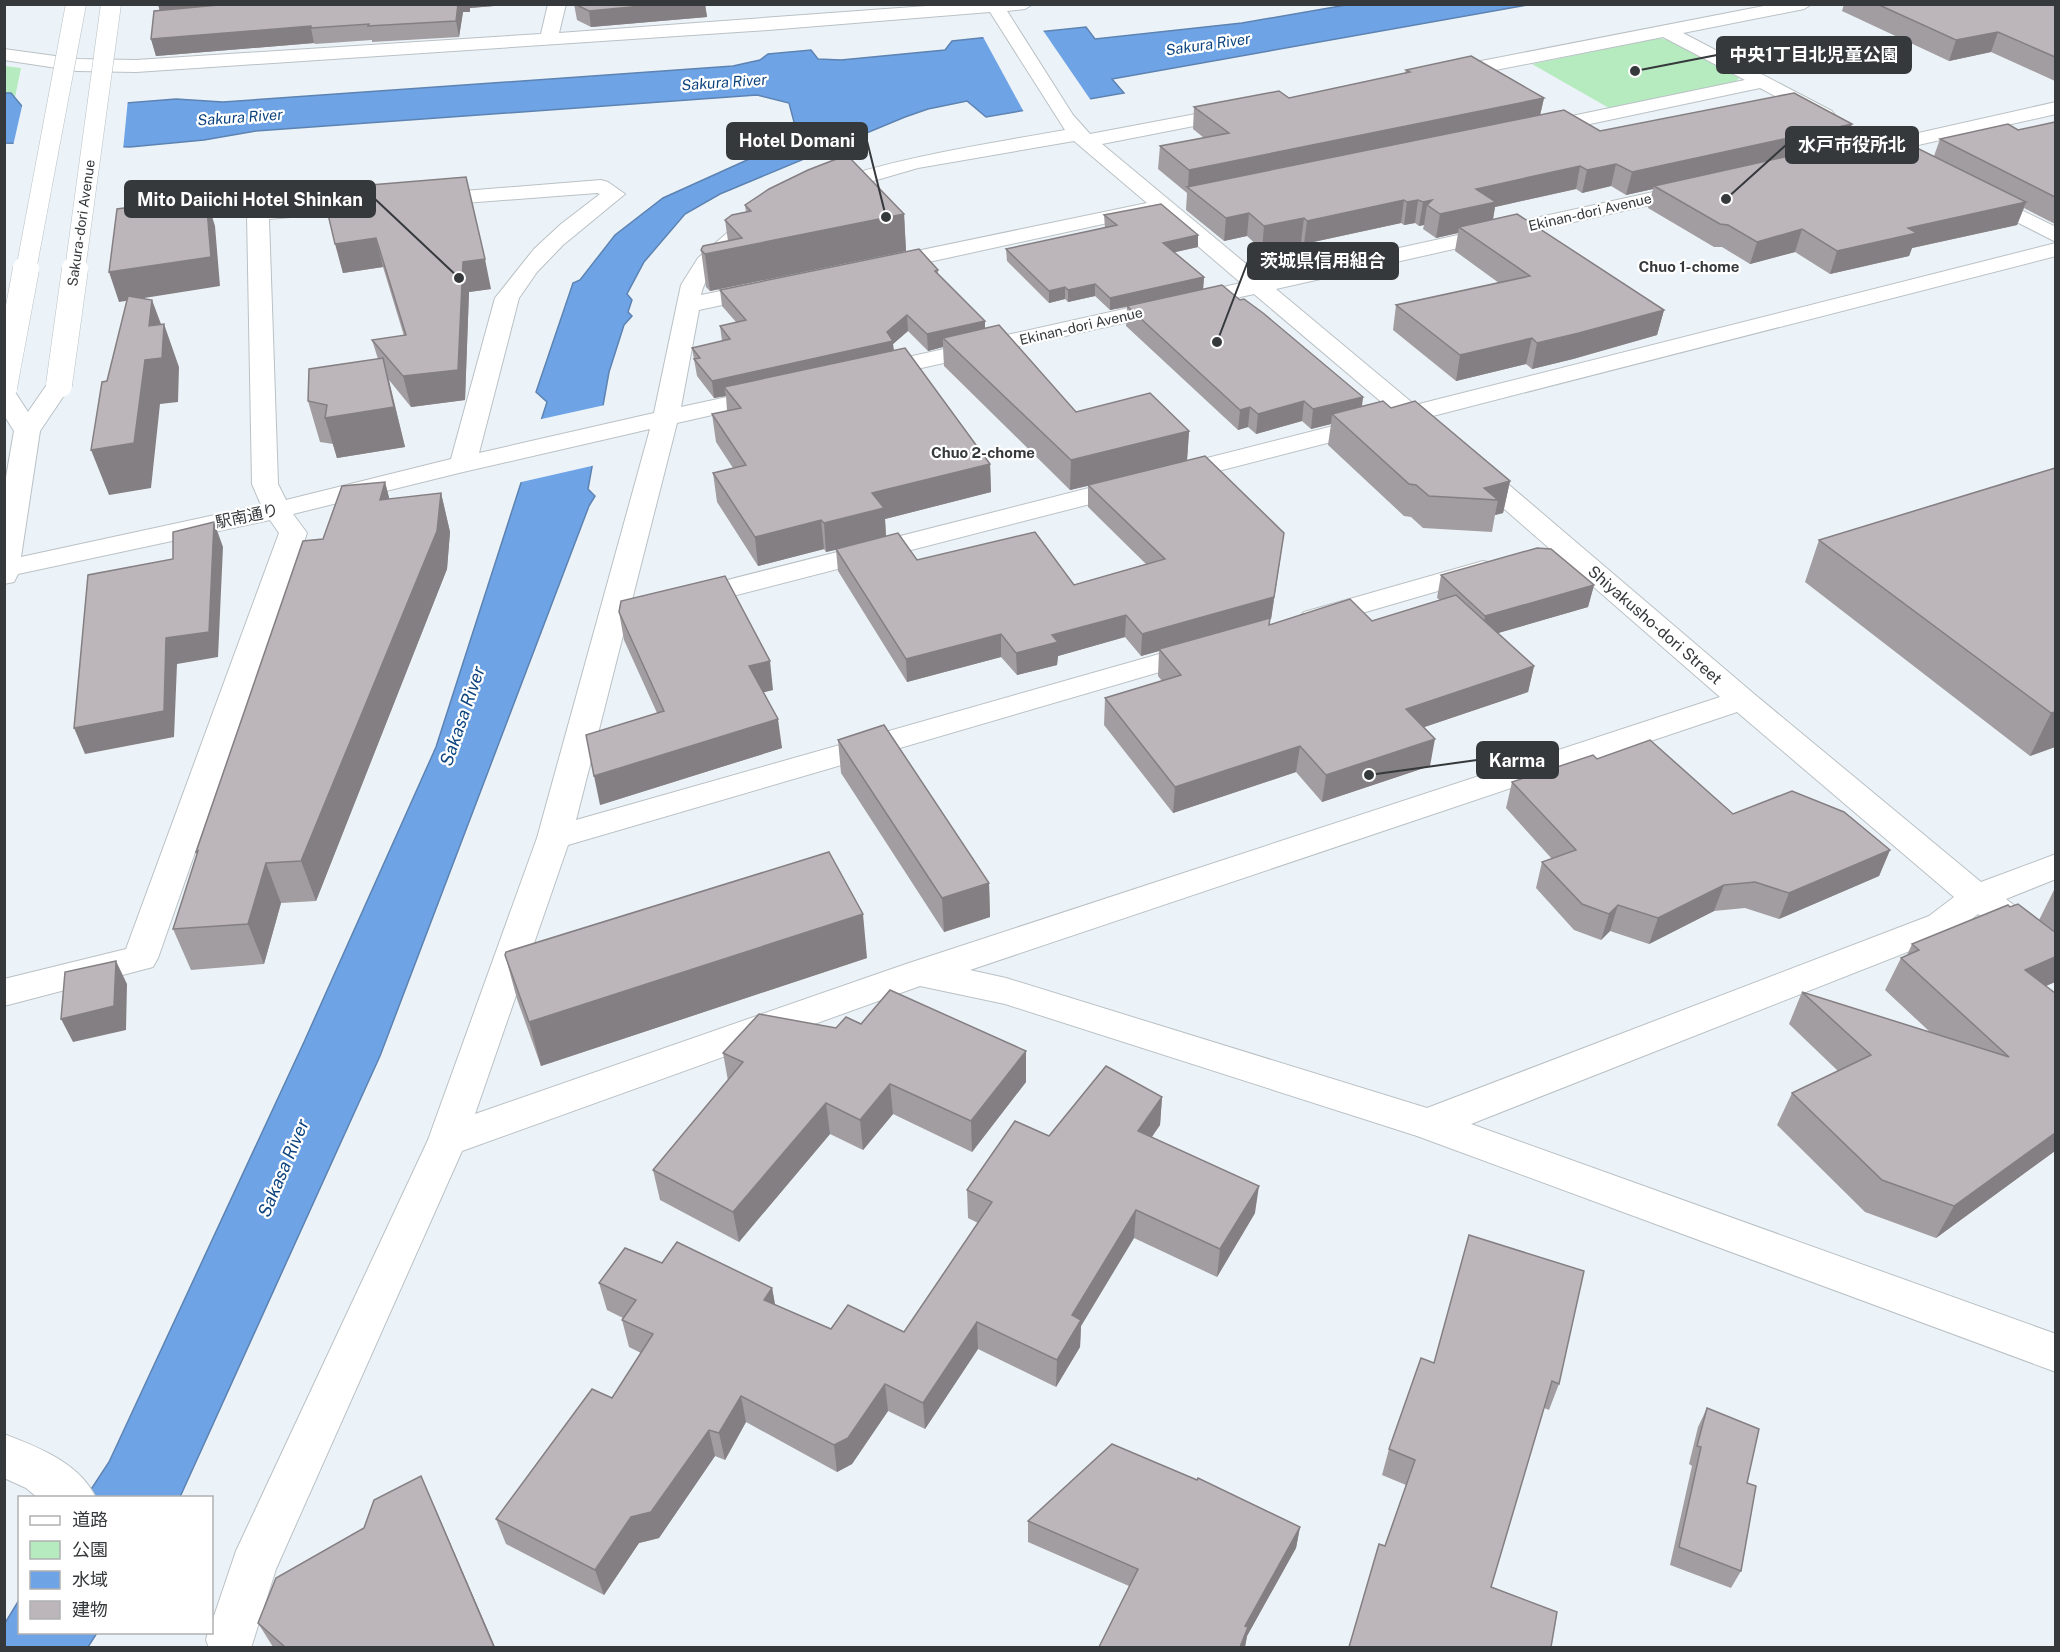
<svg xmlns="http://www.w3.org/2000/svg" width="2060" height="1652" viewBox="0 0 2060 1652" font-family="'Public Sans','Noto Sans JP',sans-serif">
<rect width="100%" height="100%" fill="#ecf3f8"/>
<g fill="#b5ebbe">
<path d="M1659 38 1668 40 1739 78 1736 82 1609 108 1532 64Z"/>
<path d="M5 66 21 68 5 146Z"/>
</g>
<g fill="#6ea3e5" stroke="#5d83b2" stroke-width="1.5">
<path d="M1346 5H1527L1112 79 1124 93 986 117 967 101 928 109 905 117 720 194 685 214 644 262 627 294 632 300 628 312 632 316 624 325 609 372 588 489 595 496 589 506 380 1056 180 1497H86L109 1462 304 1042 436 747 547 402 536 392 573 283 580 280 615 235 663 198 798 137 789 103 757 95 256 131 204 140 130 147 5 143 4 93H11L26 111 176 99 223 102 733 66 760 60 768 54 811 50 818 59 841 60 945 50 952 41 1086 27 1095 39 1242 23Z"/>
<path d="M19 1600 20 1632 97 1633 88 1647H5V1623Z"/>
</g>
<g fill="#ecf3f8">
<path d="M1042 29 1092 102 1025 114 982 35Z"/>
<path d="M128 99 123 150 13 146 23 102 27 108Z"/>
<path d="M605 405 596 465 517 483 537 420Z"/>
</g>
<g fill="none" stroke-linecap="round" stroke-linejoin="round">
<g stroke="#bac1c5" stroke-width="2">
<g id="minor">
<path d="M548 4H566L559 33 954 4H1033L1025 9 1007 11 1073 115 1090 134 1238 106 1245 108 1248 112 1245 116 1102 144 1263 278 1694 183 1701 185 1704 189 1701 193 1694 195 1276 289 1415 405 2056 243V256L1429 417 1435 424 1431 429C1420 432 1414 430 1405 423L686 608 676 605 672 599 676 593 1392 411 1254 294 872 379 863 377 860 372 863 367 1241 283 1158 212 883 272 875 270 872 265 875 260 883 258 1147 203 1074 141 918 168 825 195 818 193 815 189 818 185C898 157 981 145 1065 130L990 12 768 30 136 72 77 71 4 60V49L77 59 136 60 541 34Z"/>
<path d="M1774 4H1812L1804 9 1683 33 1832 111 1835 115 1832 119H1818L1760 88 1538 135 1531 133 1528 129 1531 125 1538 123 1745 80 1663 37 1445 80 1438 78 1436 74 1438 70 1445 68Z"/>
<path d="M2056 102V114L1847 161 1840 159 1837 155 1840 151 1847 149Z"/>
<path d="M601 180 608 182 625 194 563 245 537 272 519 298 479 453 654 413 681 285 698 258 727 233 735 231 743 233 746 238C731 259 707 267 701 295L765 282 773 284 776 289 773 294 699 310 681 407 769 388 778 390 781 395 778 400 677 423 576 820 1191 645 1201 642 1211 645 1216 651 1211 657 568 845 475 1114 906 964 1720 697 1463 473 1459 467 1463 461 1472 459 1481 461 1753 693 1981 882 2056 854V879L2006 899 2056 938V971C2029 963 2002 931 1978 914L1953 934 1471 1124 2056 1334V1372L1417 1136 1005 1004 920 986 462 1151 276 1569 251 1648H209L206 1640 208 1632H212V1622L236 1551 428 1140 537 838 650 429 463 472 293 514 307 533 158 958 153 967 4 1006V979L126 949 279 533 270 520 18 574 14 582 4 584V489L14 431 4 415V387L13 389 28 412 50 380 59 378 68 380 71 385 40 431 21 557 261 505 252 484 247 214 250 209 258 208 371 198 379 199 382 204 379 209 269 219 278 484 286 500 451 459 495 298 534 249 561 224 600 194 597 193 426 206 419 204 415 200 419 196 426 194ZM1737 712 1954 897 1929 916 1427 1108 1006 978 970 970Z"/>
<path d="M1980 190 2056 227V242L1973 200 1969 196 1973 192Z"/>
<path d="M1483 561 1493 563 1497 569 1493 575 1314 627 1304 624 1299 618 1304 612Z"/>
<path d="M4 1434C38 1447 80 1463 96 1498H38L26 1488 4 1478Z"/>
</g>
</g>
<use href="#minor" fill="#fff" fill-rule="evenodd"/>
<g stroke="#bac1c5" stroke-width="21" stroke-linecap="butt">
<g id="minor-bridge-far1">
<path d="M26 270 76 4"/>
<path d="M75 270 111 4"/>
</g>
</g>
<g stroke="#bac1c5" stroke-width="27" stroke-linecap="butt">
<g id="minor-bridge">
<path d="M59 385 75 269"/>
<path d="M4 387 26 269"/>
</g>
</g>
<use href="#minor-bridge-far1" stroke="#fff" stroke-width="20"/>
<use href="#minor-bridge" stroke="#fff" stroke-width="26"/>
</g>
<g fill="#a29da0" fill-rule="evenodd">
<path d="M158 4H506V5L470 8V12H463L459 37 372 42V40L315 44 314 43 156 56 151 39 160 10Z"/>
<path d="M574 4H705L707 17 591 27 577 20Z"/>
<path d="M1844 4H2055V81L1991 52 1949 61 1842 11Z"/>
<path d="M1406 70 1544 98 1540 115 1600 131 1846 143 1895 148 1934 156 1940 139 2018 130 2055 122V224L2024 208 2017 225 1912 248 1909 256 1830 274 1795 252 1750 264 1722 247H1714L1648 208 1653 189 1626 195 1611 186 1582 193 1576 189 1495 207 1493 219 1664 310 1657 335 1573 359 1532 369 1526 364 1456 381 1393 330 1396 305 1499 283 1455 251 1458 233 1436 238 1423 229 1424 225 1419 226 1415 223 1404 225 1401 223 1304 244 1301 242 1262 250 1247 236 1224 241 1186 210 1187 193 1158 169 1160 146 1204 138 1193 129 1194 107 1289 98 1405 73Z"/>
<path d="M322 189 491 289 469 292 465 400 411 407 389 380 405 447 337 458 333 444 320 442 308 401 378 359 372 340 404 336 383 267 343 273Z"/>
<path d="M745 205 904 214 906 251 710 291 706 287 701 250 728 241 725 220 746 212Z"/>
<path d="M1104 215 1198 235V247L1174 252 1204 277 1203 289 1240 300 1363 397 1362 407 1391 408 1510 481 1503 513 1495 515 1492 532 1423 528 1411 517 1404 516 1328 445 1331 424 1311 429 1302 421 1256 434 1248 427 1238 430 1126 326 1127 307 1110 310 1095 296 1068 302 1065 299 1049 303 1007 261 1006 249 1105 228Z"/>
<path d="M938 270V274L985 328 1076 412 1189 431 1187 460 1281 554 1271 619H1270V625L1372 621 1440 600 1437 598 1441 575 1594 585 1588 607 1498 633 1534 666 1528 692 1424 727 1430 766 1322 802 1296 772 1173 813 1104 725 1105 698 1162 681 1158 676 1159 651 1141 656 1125 637 1058 656 1057 665 1017 675 1001 657 907 682 838 571 836 550 826 552 824 549 758 566 717 502 713 473 733 468 716 442 712 414 727 411 726 396 714 398 697 376 692 348 722 341 720 326 736 322 722 306 720 290ZM908 331 928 351 943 347 944 366 1070 490 1088 486V507L1146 564 1074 585 917 560 886 536 885 519 991 492 990 464 894 350 893 344Z"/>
<path d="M2055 468V747L2030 756 1805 582 1819 540Z"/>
<path d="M385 482 389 499 441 493 450 532 447 569 316 901 281 903 264 964 191 970 173 929 197 855 196 852 323 539Z"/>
<path d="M619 612 773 690 763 692 782 748 600 805 657 713 624 640Z"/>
<path d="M838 740 989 883 990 917 944 932 841 773Z"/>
<path d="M1512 782 1733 814 1890 850 1879 876 1779 919 1745 908 1714 911 1649 944 1610 931 1601 940 1574 930 1536 888 1542 862 1552 859 1506 808Z"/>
<path d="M2055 888V982L2046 986 2055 1151 1936 1238 1865 1212 1777 1125 1792 1093 1838 1071 1789 1024 1802 992 1930 1032 1885 990 1901 958 1907 955 1912 944 2010 907 2039 920Z"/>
<path d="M505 955 867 958 541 1066 517 999Z"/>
<path d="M861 1024 1026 1051V1082L972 1152 893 1114 863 1150 830 1134 739 1242 660 1200 653 1170 728 1081 723 1053 836 1028Z"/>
<path d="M1162 1097 1160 1125 1151 1137 1255 1213 1217 1277 1134 1238 1081 1326 1080 1347 1056 1387 978 1349 925 1429 888 1411 852 1464 837 1472 746 1422 725 1460 715 1456 659 1538 639 1543 604 1595 506 1544 496 1519 612 1398 641 1353 629 1347 622 1320 623 1318 607 1310 599 1283 662 1263 772 1288 775 1305 831 1329 904 1332 978 1223 968 1218 967 1190 1049 1136Z"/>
<path d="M1469 1235 1559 1384 1549 1410 1544 1408 1385 1546 1406 1485 1382 1475 1389 1449 1434 1363Z"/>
<path d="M1707 1408 1747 1483 1741 1571 1731 1588 1670 1565 1692 1466 1689 1464 1698 1427Z"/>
<path d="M435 1508 495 1647H273L258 1623Z"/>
<path d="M1028 1521 1300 1527 1296 1548 1247 1636 1245 1647 1129 1586 1028 1542Z"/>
</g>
<g fill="#847f82">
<path d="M158 4H244L160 12Z"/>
<path d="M458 4H506V5L470 8V12H463L459 37 456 21Z"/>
<path d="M663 4H705L707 17 591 27 589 11Z"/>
<path d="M311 26V28L314 43 156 56 151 39Z"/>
<path d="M1998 32 1991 52 1949 61 1956 40Z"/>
<path d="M1544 98 1539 120 1188 188 1189 170Z"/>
<path d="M1852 124 1846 146 1654 186 1653 189 1626 195 1632 172Z"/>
<path d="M1616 164 1611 186 1582 193 1587 170Z"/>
<path d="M1580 166 1576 189 1495 207 1492 225 1459 227 1458 233 1436 238 1440 214 1476 189Z"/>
<path d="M206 197 215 226 220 286 119 302 109 272Z"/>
<path d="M1404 200 1401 223 1304 244 1307 221Z"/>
<path d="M1418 200 1415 223 1404 225 1407 202Z"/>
<path d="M1432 200 1427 205 1424 225 1419 226 1423 202Z"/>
<path d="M2026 202 2017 225 1912 248 1909 256 1830 274 1837 251 1908 228Z"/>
<path d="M1249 213 1247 236 1224 241 1226 218Z"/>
<path d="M904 214 906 251 710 291 705 254Z"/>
<path d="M1304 218 1301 242 1262 250 1264 226Z"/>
<path d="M1802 229 1795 252 1750 264 1757 242Z"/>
<path d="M1198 235V247L1163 255V243Z"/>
<path d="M376 238 383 267 343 273 335 244Z"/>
<path d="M485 259 491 289 469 292 465 400 411 407 403 376 463 262Z"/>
<path d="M1204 277 1203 290 1110 310V298Z"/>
<path d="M1095 284V296L1068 302V290Z"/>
<path d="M1065 287V299L1049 303V291Z"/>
<path d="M152 300 164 332V324L179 367 178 402 160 404 151 488 109 495 91 450Z"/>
<path d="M1664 310 1657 335 1573 359 1532 369 1537 343Z"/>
<path d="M907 315 908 331 893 344 894 358 724 387 726 396 714 398 712 381 887 332Z"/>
<path d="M985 321V338H943V347L928 351 927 334Z"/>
<path d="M1532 338 1526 364 1456 381 1460 355Z"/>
<path d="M383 358 405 447 337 458 325 418Z"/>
<path d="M1363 397 1360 417 1332 414 1331 424 1311 429 1313 409Z"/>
<path d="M1304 401 1302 421 1256 434 1258 414Z"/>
<path d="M1250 407 1248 427 1238 430 1240 410Z"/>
<path d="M1189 431 1187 461 1070 490 1071 460Z"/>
<path d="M990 464 991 492 885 519 886 537 826 552 824 523 872 493Z"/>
<path d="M1510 481 1503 513 1495 515 1498 500 1484 488Z"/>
<path d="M385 482 395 520 380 500Z"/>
<path d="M441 493 450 532 447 569 316 901 301 861Z"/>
<path d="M821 520 824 549 758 566 755 537Z"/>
<path d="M214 522 223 547 218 657 177 664 174 737 85 754 74 728 166 638Z"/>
<path d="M1284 533 1271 619 1159 649V651L1141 656 1142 634Z"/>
<path d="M1594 585 1588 607 1481 638 1485 616Z"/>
<path d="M1126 615 1125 637 1058 656 1057 665 1017 675 1016 653 1052 635Z"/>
<path d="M1001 634V657L907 682 906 659Z"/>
<path d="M770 661 773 690 753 695 749 666Z"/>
<path d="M1534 666 1528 692 1401 735 1406 709Z"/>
<path d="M2055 712V747L2030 756 2051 713Z"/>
<path d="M778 719 782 748 600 805 594 776Z"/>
<path d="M1435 739 1430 766 1322 802 1326 775Z"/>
<path d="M1300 746 1296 772 1173 813 1175 787Z"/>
<path d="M1890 850 1879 876 1779 919 1789 893Z"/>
<path d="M266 863 281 903 264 964 248 924Z"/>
<path d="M989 883 990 917 944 932 942 898Z"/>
<path d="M1724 885 1714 911 1649 944 1658 918Z"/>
<path d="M1618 905 1610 931 1601 940 1609 914Z"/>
<path d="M863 914 867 958 541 1066 529 1022Z"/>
<path d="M2055 957V982L2008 1002 2025 970Z"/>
<path d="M116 961 127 984 126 1030 73 1042 61 1019Z"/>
<path d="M1026 1051V1082L972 1152 971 1121Z"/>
<path d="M890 1084 893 1114 863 1150 860 1120Z"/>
<path d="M1162 1097 1160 1125 1137 1159 1138 1131Z"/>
<path d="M826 1103 830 1134 739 1242 733 1212Z"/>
<path d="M2055 1133V1151L1936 1238 1954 1206Z"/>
<path d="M1259 1186 1255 1213 1217 1277 1220 1249Z"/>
<path d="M1136 1210 1134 1238 1081 1326 1080 1347 1056 1387 1057 1360 1072 1315Z"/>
<path d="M772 1288 777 1315 764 1300Z"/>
<path d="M977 1322 978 1349 925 1429 923 1403Z"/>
<path d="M885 1384 888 1411 852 1464 837 1472 834 1445Z"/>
<path d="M741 1396 746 1422 725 1460 719 1433Z"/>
<path d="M709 1430 715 1456 659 1538 639 1543 604 1595 595 1570 631 1517Z"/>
<path d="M421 1476 435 1508 495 1647H494Z"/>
<path d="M1300 1527 1296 1548 1247 1636 1245 1647H1240L1245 1626Z"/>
</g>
<g fill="#bcb6ba" stroke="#847f82" stroke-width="1.5">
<path d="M229 4H458L456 21 368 26 369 24 311 28V26L151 39 154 11Z"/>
<path d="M575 4H663L589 11Z"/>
<path d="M1877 4H2055V57L1998 32 1956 40Z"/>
<path d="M1471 56 1544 98 1189 170 1160 146 1229 133 1194 107 1279 91 1289 98 1410 72 1406 70Z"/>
<path d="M1794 93 1852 124 1632 172 1616 164 1587 170 1580 166 1476 189 1496 202 1440 214 1427 205 1432 200 1423 202 1418 200 1407 202 1404 200 1307 221 1304 218 1264 226 1249 213 1226 218 1187 187 1564 110 1600 131Z"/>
<path d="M2055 122V197L1940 139 2008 124 2018 130Z"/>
<path d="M1875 137 1895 148 1911 145 2026 202 1908 228 1917 233 1837 251 1802 229 1757 242 1728 225 1720 224 1654 186Z"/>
<path d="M847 155 904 214 705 254 701 250 703 246 742 238 725 220 732 215 751 211 745 205 769 189 808 170Z"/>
<path d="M466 177 485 259 463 262 458 370 403 376 372 340 406 335 376 238 335 244 322 189Z"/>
<path d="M206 197 211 257 109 272 117 209Z"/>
<path d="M1161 204 1198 235 1163 243 1204 277 1110 298 1095 284 1068 290 1065 287 1049 291 1006 249 1117 225 1104 215Z"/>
<path d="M1517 214 1664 310 1579 333 1537 343 1532 338 1460 355 1396 305 1530 276 1459 227Z"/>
<path d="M919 249 938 270 935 271 985 321 927 334 907 315 887 332 893 341 712 381 694 359 700 358 692 348 730 339 720 326 746 320 720 290Z"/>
<path d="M1222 285 1240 300 1244 299 1263 313 1363 397 1313 409 1304 401 1258 414 1250 407 1240 410 1127 306Z"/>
<path d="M128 296 152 300 149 326 164 324 162 358 145 360 134 443 91 450 102 382 107 381Z"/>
<path d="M999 325 1076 412 1150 393 1189 431 1071 460 943 338Z"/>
<path d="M905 348 990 464 872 493 884 508 824 523 821 520 755 537 713 473 746 465 712 414 741 408 724 387Z"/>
<path d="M383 358 394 407 325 418 327 405 308 401 309 369Z"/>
<path d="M1383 401 1391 408 1415 401 1510 481 1484 488 1498 500 1429 496 1416 485 1409 484 1332 414Z"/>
<path d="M1205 456 1284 533 1274 597 1142 634 1126 615 1052 635 1058 642 1016 653 1001 634 906 659 836 549 898 533 917 560 1035 532 1074 585 1165 559 1088 485Z"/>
<path d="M2055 468V712L2051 713 1819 540Z"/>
<path d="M385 482 380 500 441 493 437 531 301 861 266 863 248 924 173 929 198 851 196 852 303 541 323 539 342 486Z"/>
<path d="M214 522 209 632 166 638 164 711 74 728 88 575 173 559V532Z"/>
<path d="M1537 548 1551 549 1594 585 1485 616 1441 575Z"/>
<path d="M725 576 770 661 749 666 778 719 594 776 586 735 664 711 619 612 621 601Z"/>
<path d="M1456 595 1534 666 1406 709 1435 739 1326 775 1300 746 1175 787 1105 698 1181 675 1159 649 1270 618 1269 625 1350 599 1372 621Z"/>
<path d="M884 725 989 883 942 898 838 740Z"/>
<path d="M1650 740 1733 814 1792 791 1844 812 1890 850 1789 893 1755 882 1724 885 1658 918 1618 905 1609 914 1582 904 1542 862 1576 850 1512 782 1593 755 1597 759Z"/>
<path d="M829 852 863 914 529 1022 505 955 506 952Z"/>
<path d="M2018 904 2052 930 2055 932V957L2025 970 2055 993V1133L1954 1206 1882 1180 1792 1093 1871 1055 1802 992 2009 1057 1901 958 1919 950 1912 944 2008 905 2010 907Z"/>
<path d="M116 961 114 1006 61 1019 65 972Z"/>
<path d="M890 990 1026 1051 971 1121 890 1084 860 1120 826 1103 733 1212 653 1170 743 1062 723 1053 759 1014 836 1028 846 1017 861 1024Z"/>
<path d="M1106 1066 1162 1097 1138 1131 1259 1186 1220 1249 1136 1210 1072 1315 1081 1320 1057 1360 977 1322 923 1403 885 1384 848 1438 834 1445 741 1396 719 1433 709 1430 651 1512 631 1517 595 1570 496 1519 592 1389 612 1398 653 1334 622 1320 636 1300 599 1283 625 1248 662 1263 677 1242 772 1288 764 1300 831 1329 848 1305 904 1332 992 1202 967 1190 1015 1121 1049 1136Z"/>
<path d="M1469 1235 1584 1271 1559 1384 1552 1381 1491 1587 1557 1612 1551 1647H1349L1379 1544 1385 1546 1415 1460 1389 1449 1421 1358 1434 1363Z"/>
<path d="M1707 1408 1759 1429 1747 1483 1756 1486 1741 1571 1679 1547 1701 1447 1697 1446Z"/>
<path d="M1112 1444 1197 1480 1198 1478 1300 1527 1245 1626 1248 1627 1240 1647H1099L1138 1569 1028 1521Z"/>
<path d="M421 1476 494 1647H285L258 1623 276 1578 364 1528 374 1500Z"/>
</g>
<g text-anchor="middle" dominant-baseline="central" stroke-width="4.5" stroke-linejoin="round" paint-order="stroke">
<g font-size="14" fill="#36393b" stroke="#fff">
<text transform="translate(1590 212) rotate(-13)">Ekinan-dori Avenue</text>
<text transform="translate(81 223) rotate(-82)">Sakura-dori Avenue</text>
<text transform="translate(1081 326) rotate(-13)">Ekinan-dori Avenue</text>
</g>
<g font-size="15" font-style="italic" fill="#0d447f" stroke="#fff">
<text transform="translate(1208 44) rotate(-8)">Sakura River</text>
<text transform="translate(724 82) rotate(-4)">Sakura River</text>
<text transform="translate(240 117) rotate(-4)">Sakura River</text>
</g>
<g font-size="15" font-weight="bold" fill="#36393b" stroke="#fff">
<text x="1689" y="266">Chuo 1-chome</text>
<text x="983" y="452">Chuo 2-chome</text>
</g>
<g font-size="16" fill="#36393b" stroke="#fff">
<text transform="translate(247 516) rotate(-12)">駅南通り</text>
<text transform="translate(1655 625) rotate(41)">Shiyakusho-dori Street</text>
</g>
<g font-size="18" font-style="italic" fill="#0d447f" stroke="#fff">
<text transform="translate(462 716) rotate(-71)">Sakasa River</text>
<text transform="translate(283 1168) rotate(-67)">Sakasa River</text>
</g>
</g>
<path fill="none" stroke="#36393b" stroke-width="2" d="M1635 71L1717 55M886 217L867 141M1726 199L1786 145M459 278L375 199M1217 342L1248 261M1369 775L1477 760"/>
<g fill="#36393b" stroke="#fff" stroke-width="2">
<circle cx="1635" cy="71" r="6"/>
<circle cx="886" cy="217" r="6"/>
<circle cx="1726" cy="199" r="6"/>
<circle cx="459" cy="278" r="6"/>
<circle cx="1217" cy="342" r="6"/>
<circle cx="1369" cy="775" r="6"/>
</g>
<g fill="#36393b" stroke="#36393b" stroke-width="2">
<rect x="1717" y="37" width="194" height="36" rx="6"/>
<rect x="727" y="123" width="140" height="36" rx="6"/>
<rect x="1786" y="127" width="132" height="36" rx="6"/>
<rect x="125" y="181" width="250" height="36" rx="6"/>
<rect x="1248" y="243" width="150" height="36" rx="6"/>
<rect x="1477" y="742" width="81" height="36" rx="6"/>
</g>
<g font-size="18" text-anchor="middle" font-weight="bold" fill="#fff">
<text x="1814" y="61">中央1丁目北児童公園</text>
<text x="797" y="147">Hotel Domani</text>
<text x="1852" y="151">水戸市役所北</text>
<text x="250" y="206">Mito Daiichi Hotel Shinkan</text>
<text x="1323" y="267">茨城県信用組合</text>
<text x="1517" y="767">Karma</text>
</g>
<rect width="2060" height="1652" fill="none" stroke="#36393b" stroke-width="12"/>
<rect x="18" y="1496" width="195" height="138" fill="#ffffff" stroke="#afb0b1" stroke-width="1.5"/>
<rect x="30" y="1516" width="30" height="9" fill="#ffffff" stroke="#afb0b1" stroke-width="1.5"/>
<text x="72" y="1526" font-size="18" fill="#36393b">道路</text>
<rect x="30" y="1541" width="30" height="18" fill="#b5ebbe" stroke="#afb0b1" stroke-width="1.5"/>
<text x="72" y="1556" font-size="18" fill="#36393b">公園</text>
<rect x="30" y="1571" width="30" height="18" fill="#6ea3e5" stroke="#afb0b1" stroke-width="1.5"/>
<text x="72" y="1586" font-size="18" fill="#36393b">水域</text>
<rect x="30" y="1601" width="30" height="18" fill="#bcb6ba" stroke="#afb0b1" stroke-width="1.5"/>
<text x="72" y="1616" font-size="18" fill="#36393b">建物</text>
</svg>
